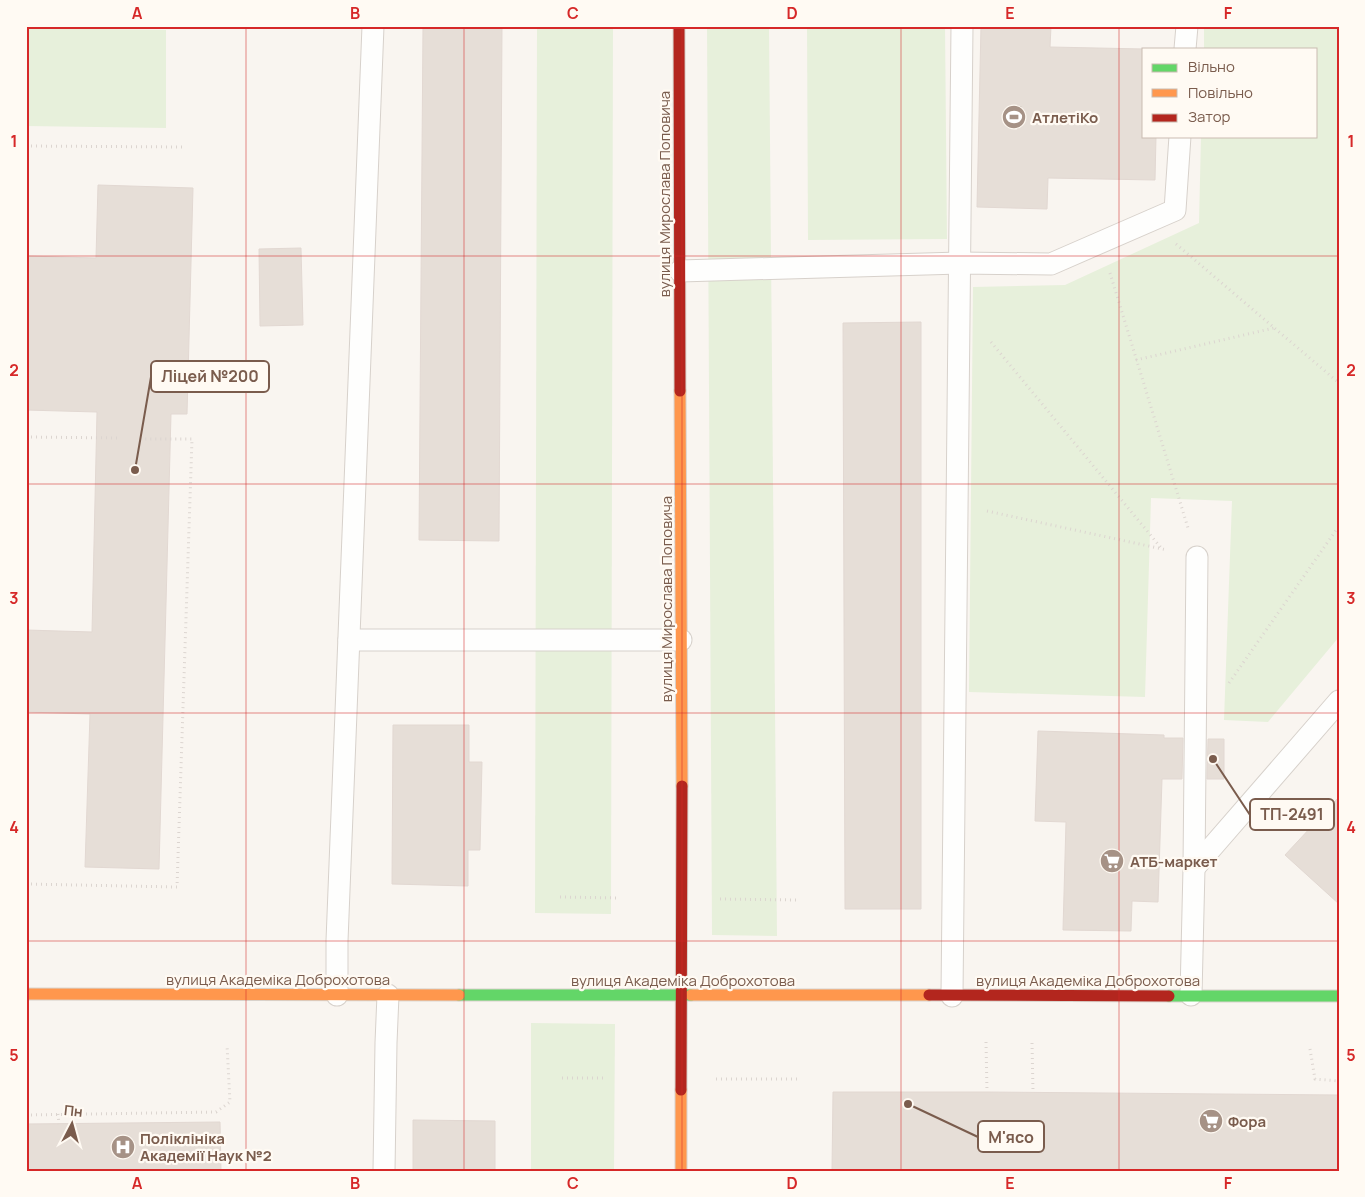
<svg xmlns="http://www.w3.org/2000/svg" width="1365" height="1197" viewBox="0 0 1365 1197" font-family="Manrope,sans-serif">
<rect width="100%" height="100%" fill="#f9f5f0"/>
<g fill="#e7f0db">
<path d="M537 26H613L611 914 535 913Z"/>
<path d="M707 26H769L777 936 712 935Z"/>
<path d="M807 26H945L947 239 808 240Z"/>
<path d="M1204 26H1339V637L1268 722 1224 720 1232 501 1151 498 1145 697 969 692 973 287 1065 285 1199 223 1201 136H1316V49H1204Z"/>
<path d="M26 28 166 30V128L26 126Z"/>
<path d="M531 1023 615 1024 614 1171H531Z"/>
</g>
<g fill="#e6ded7" stroke="#e2d8d2">
<path d="M423 26H502L499 541 419 540Z"/>
<path d="M981 26H1051L1050 47 1144 49V136H1156L1155 180 1048 178 1047 209 977 207Z"/>
<path d="M98 185 193 188 187 414H171L159 869 85 867 90 714 26 712V630L92 632 97 412 26 410V256L96 258Z"/>
<path d="M301 248 303 325 260 326 259 249Z"/>
<path d="M921 322V909H845L843 323Z"/>
<path d="M393 725H469V762H482L480 850H468V886L392 884Z"/>
<path d="M1038 731 1164 735V738H1183L1182 779H1162L1158 902 1132 901 1131 931 1063 930 1066 822 1035 821Z"/>
<path d="M1208 739H1224V779H1207Z"/>
<path d="M1339 797V904L1285 855Z"/>
<path d="M833 1092H987L1339 1095V1171H832Z"/>
<path d="M413 1120 495 1121V1171H413Z"/>
<path d="M220 1122 221 1171H26V1124Z"/>
</g>
<g fill="none" stroke-linecap="round" stroke-linejoin="round">
<g stroke="#d7d1cb" stroke-width="23">
<g id="lane">
<path d="M1185 49 1187 26"/>
<path d="M680 271 960 263 1051 264 1175 210 1180 136"/>
<path d="M349 640H681"/>
<path d="M1194 868 1339 701"/>
<path d="M337 995V941L373 26"/>
<path d="M1191 995 1194 868 1197 557"/>
<path d="M952 996 962 26"/>
<path d="M384 1171 386 1043 388 995"/>
</g>
</g>
<g stroke="#d9d2cb" stroke-width="13">
<g id="fast">
<path d="M459 995H691"/>
<path d="M1169 996H1339"/>
</g>
</g>
<g stroke="#d9d2cb" stroke-width="13">
<g id="slow">
<path d="M680 391 682 786"/>
<path d="M26 994 459 995"/>
<path d="M691 995H929"/>
<path d="M681 1171V1090"/>
</g>
</g>
<g stroke="#d9d2cb" stroke-width="13">
<g id="jam">
<path d="M679 26 680 391"/>
<path d="M929 995 1169 996"/>
<path d="M681 1090 682 786"/>
</g>
</g>
<g stroke="#dcd5d0" stroke-width="3" stroke-dasharray="1 4" stroke-linecap="butt">
<path d="M26 146 183 147"/>
<path d="M1176 244 1339 383"/>
<path d="M1110 273 1188 528"/>
<path d="M991 342 1162 549"/>
<path d="M1136 360 1274 328"/>
<path d="M26 437 121 438"/>
<path d="M987 511 1167 550"/>
<path d="M1229 683 1339 526"/>
<path d="M26 884 177 887 192 439H142"/>
<path d="M560 897 619 898"/>
<path d="M720 899 797 900"/>
<path d="M986 1042 987 1092"/>
<path d="M1032 1043 1033 1092"/>
<path d="M1310 1049 1315 1079 1339 1081"/>
<path d="M562 1078H605"/>
<path d="M716 1079H797"/>
<path d="M58 1114 59 1124"/>
<path d="M26 1115 216 1112 230 1102 227 1045"/>
</g>
<use href="#lane" stroke="#fefefd" stroke-width="21"/>
<use href="#fast" stroke="#63d668" stroke-width="11"/>
<use href="#slow" stroke="#ff974d" stroke-width="11"/>
<use href="#jam" stroke="#b3261e" stroke-width="11"/>
</g>
<path fill="none" stroke="#d62828" stroke-width="1" stroke-opacity="0.55" d="M246 26V1171M464 26V1171M682 26V1171M901 26V1171M1119 26V1171M26 256H1339M26 484H1339M26 713H1339M26 941H1339"/>
<defs>
<g id="stadium-disc" transform="scale(1.25)"><circle r="9.5" fill="#a69286" stroke="#fffaf3"/><path d="M0-5a6.5 5 0 1 0 0 10a6.5 5 0 1 0 0-10ZM-3.5-1.8h7v3.6h-7Z" fill="#fff"/></g>
<g id="supermarket-disc" transform="scale(1.25)"><circle r="9.5" fill="#a69286" stroke="#fffaf3"/><path d="M-6-5.5h2.5l.6 2H6L4.5 2H-2.5L-4.4-4H-6ZM-1.5 3.2a1.3 1.3 0 1 0 .1 0ZM3 3.2a1.3 1.3 0 1 0 .1 0Z" fill="#fff"/></g>
<g id="hospital-disc" transform="scale(1.25)"><circle r="9.5" fill="#a69286" stroke="#fffaf3"/><path d="M-5-5h3v3.5h4V-5h3V5h-3V1.5h-4V5h-3Z" fill="#fff"/></g>
</defs>
<g fill-rule="evenodd">
<use href="#stadium-disc" x="1014" y="117"/>
<use href="#supermarket-disc" x="1112" y="861"/>
<use href="#supermarket-disc" x="1211" y="1121"/>
<use href="#hospital-disc" x="123" y="1147"/>
</g>
<g text-anchor="middle" dominant-baseline="central" stroke-width="4.5" stroke-linejoin="round" paint-order="stroke">
<g font-size="15" font-weight="bold" fill="#7a5c4d" stroke="#fffaf3" text-anchor="start">
<text x="1032" y="117">АтлетіКо</text>
<text x="1130" y="861">АТБ-маркет</text>
<text x="1228" y="1121">Фора</text>
<text x="140" y="1138">Поліклініка<tspan x="140" dy="17">Академії Наук №2</tspan></text>
</g>
<g font-size="15" fill="#7a5c4d" stroke="#fffaf3">
<text transform="translate(664 194) rotate(-90)">вулиця Мирослава Поповича</text>
<text transform="translate(666 599) rotate(-90)">вулиця Мирослава Поповича</text>
<text x="278" y="979">вулиця Академіка Доброхотова</text>
<text x="683" y="980">вулиця Академіка Доброхотова</text>
<text x="1088" y="980">вулиця Академіка Доброхотова</text>
</g>
</g>
<path fill="none" stroke="#7a5c4d" stroke-width="2" d="M135 470L151 377M1213 759L1250 815M908 1104L978 1137"/>
<g fill="#7a5c4d" stroke="#fffaf3" stroke-width="2">
<circle cx="135" cy="470" r="5"/>
<circle cx="1213" cy="759" r="5"/>
<circle cx="908" cy="1104" r="5"/>
</g>
<g fill="#fffaf3" stroke="#7a5c4d" stroke-width="2">
<rect x="151" y="361" width="118" height="31" rx="5"/>
<rect x="1250" y="799" width="84" height="31" rx="5"/>
<rect x="978" y="1121" width="66" height="31" rx="5"/>
</g>
<g font-size="16" text-anchor="middle" font-weight="bold" fill="#7a5c4d">
<text x="210" y="382">Ліцей №200</text>
<text x="1292" y="820">ТП-2491</text>
<text x="1011" y="1143">М'ясо</text>
</g>
<rect width="1365" height="1197" fill="none" stroke="#fffaf3" stroke-width="55"/>
<rect x="1142" y="48" width="175" height="90" fill="#fffaf3" stroke="#cabbb1"/>
<rect x="1152" y="64" width="25" height="8" fill="#63d668" stroke="#cabbb1"/>
<text x="1188" y="72" font-size="15" fill="#7a5c4d">Вільно</text>
<rect x="1152" y="89" width="25" height="8" fill="#ff974d" stroke="#cabbb1"/>
<text x="1188" y="98" font-size="15" fill="#7a5c4d">Повільно</text>
<rect x="1152" y="114" width="25" height="8" fill="#b3261e" stroke="#cabbb1"/>
<text x="1188" y="122" font-size="15" fill="#7a5c4d">Затор</text>
<g transform="translate(72 1124) rotate(6)" stroke="#fffaf3" stroke-width="4" paint-order="stroke">
<path d="M0-4L9 19L0 12L-9 19Z" fill="#7a5c4d"/>
<text y="-8" font-size="14" font-weight="bold" text-anchor="middle" fill="#7a5c4d">Пн</text>
</g>
<rect x="28" y="28" width="1310" height="1142" fill="none" stroke="#d62828" stroke-width="2"/>
<g font-size="16" text-anchor="middle" font-weight="bold" fill="#d62828">
<text x="137" y="19">A</text>
<text x="355" y="19">B</text>
<text x="573" y="19">C</text>
<text x="792" y="19">D</text>
<text x="1010" y="19">E</text>
<text x="1228" y="19">F</text>
<text x="14" y="147">1</text>
<text x="1351" y="147">1</text>
<text x="14" y="376">2</text>
<text x="1351" y="376">2</text>
<text x="14" y="604">3</text>
<text x="1351" y="604">3</text>
<text x="14" y="833">4</text>
<text x="1351" y="833">4</text>
<text x="14" y="1061">5</text>
<text x="1351" y="1061">5</text>
<text x="137" y="1189">A</text>
<text x="355" y="1189">B</text>
<text x="573" y="1189">C</text>
<text x="792" y="1189">D</text>
<text x="1010" y="1189">E</text>
<text x="1228" y="1189">F</text>
</g>
</svg>
